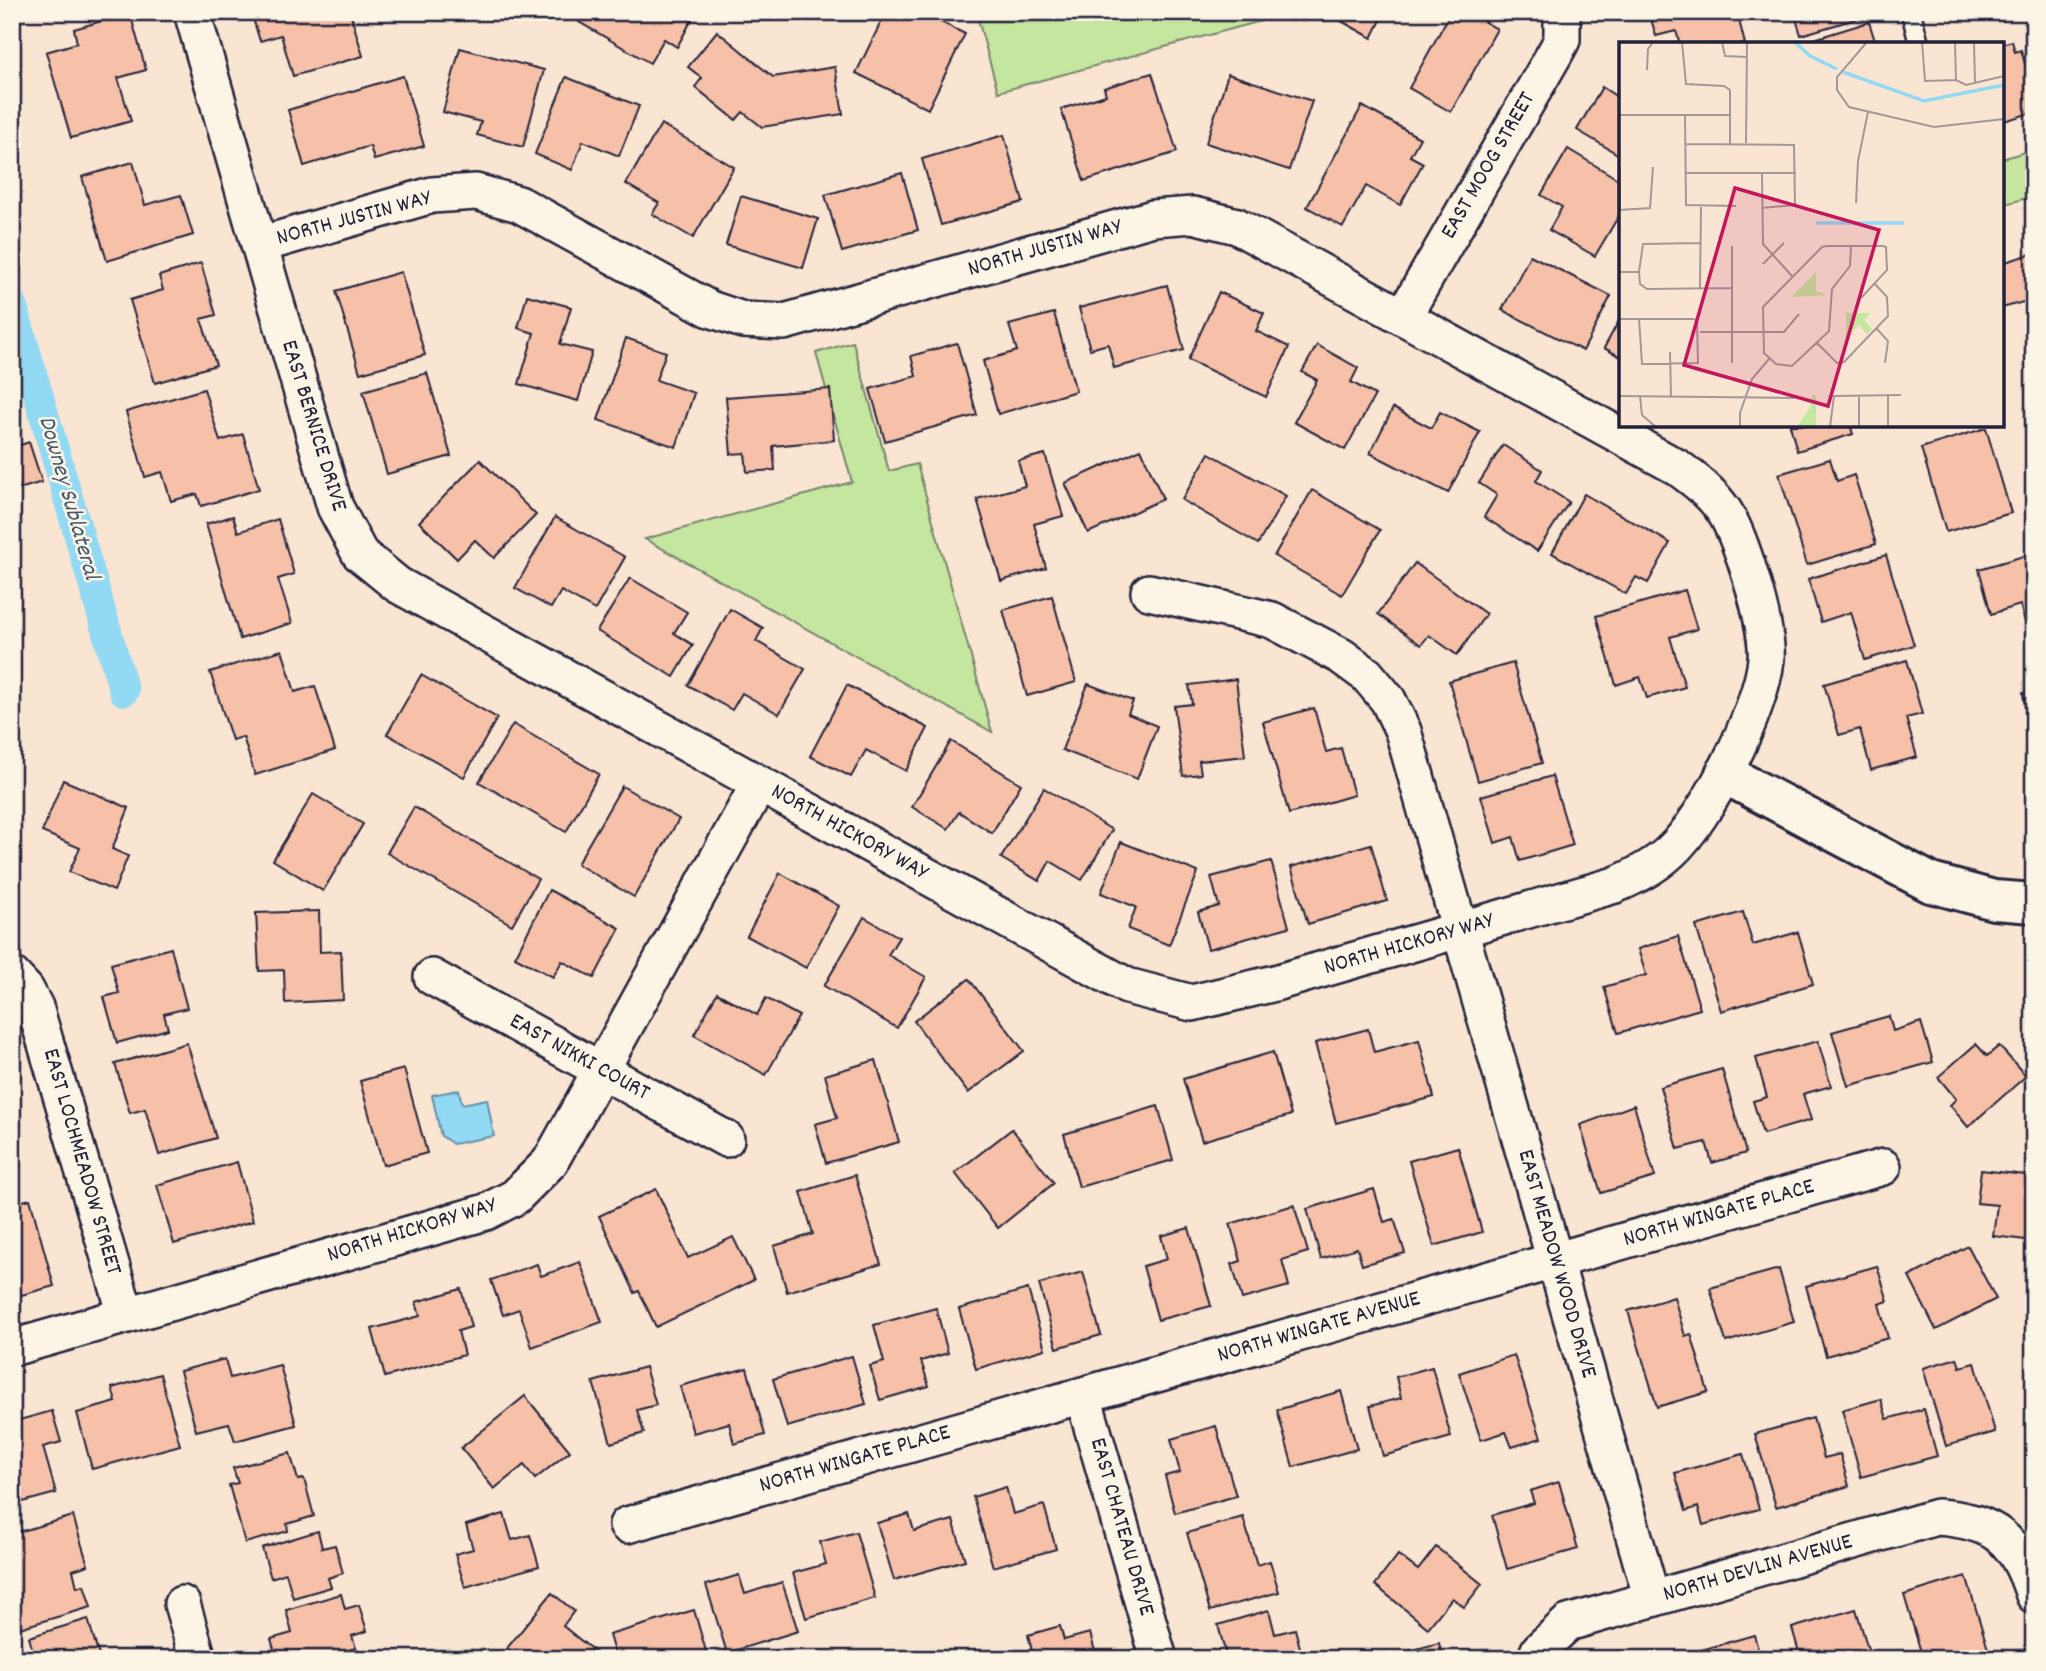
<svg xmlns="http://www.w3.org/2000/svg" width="2046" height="1671" viewBox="0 0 2046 1671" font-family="Dekko,sans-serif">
<rect width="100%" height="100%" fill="#fae5d3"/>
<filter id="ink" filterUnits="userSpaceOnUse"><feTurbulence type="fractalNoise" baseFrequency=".0143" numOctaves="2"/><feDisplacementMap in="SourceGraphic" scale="14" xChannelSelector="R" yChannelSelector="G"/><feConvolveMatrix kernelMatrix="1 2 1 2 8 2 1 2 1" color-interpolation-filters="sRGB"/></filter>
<g filter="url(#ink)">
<g fill="#c5e69e" stroke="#74846c" stroke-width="2">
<path d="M976 12H1257L1269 19 998 92Z"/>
<path d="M2034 149V196L2002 205V159Z"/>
<path d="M853 342 889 471 917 464 992 732 645 539 852 482 816 353Z"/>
</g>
<path fill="#92d9f4" stroke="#6590aa" stroke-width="2" d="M459 1090 462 1104 487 1099 494 1136 453 1144 441 1136 432 1095Z"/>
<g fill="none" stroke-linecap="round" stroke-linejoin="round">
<path stroke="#92d9f4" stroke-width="30" d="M12 304 124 691"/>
</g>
<g fill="#f6c1a8" stroke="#22223b" stroke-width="2">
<path d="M251 12H350L363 56 293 76 281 35 260 41Z"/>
<path d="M584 12H696L677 47 664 39 650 63 579 22Z"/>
<path d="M886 12H931L929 16 965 34 928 109 856 73Z"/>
<path d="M1325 12H1385L1372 38Z"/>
<path d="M1451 12H1467L1497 29 1451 112 1409 88Z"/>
<path d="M1649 12H1737L1745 44H1680L1676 31 1656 36Z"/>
<path d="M1794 12H1868L1869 15 1801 35Z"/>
<path d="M130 13 146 70 118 78 131 121 71 138 46 52 77 43 74 29Z"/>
<path d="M1869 22 1876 44H1801V43Z"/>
<path d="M717 31 773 77 835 67 843 114 762 127 743 112 736 120 695 87 702 78 688 67Z"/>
<path d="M2012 41 2015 52 2021 50 2034 94V112L2004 121 2002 44Z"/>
<path d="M460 48 544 70 523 147 477 135 481 122 443 112Z"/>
<path d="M1152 73 1177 152 1084 181 1061 109 1106 95 1104 88Z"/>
<path d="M1228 74 1312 101 1289 170 1206 143Z"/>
<path d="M403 76 424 146 374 160 370 146 304 166 288 110Z"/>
<path d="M566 77 639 106 619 156 583 141 572 170 535 154Z"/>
<path d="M1602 87 1619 98 1621 95V156L1577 130Z"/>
<path d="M1362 106 1420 138 1410 156 1423 163 1400 205 1366 186 1343 227 1307 207Z"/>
<path d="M661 124 734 167 693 238 652 214 659 203 626 184Z"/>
<path d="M1004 135 1023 202 941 225 922 159Z"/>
<path d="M1568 149 1621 181V212L1595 256 1549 230 1562 207 1541 195Z"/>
<path d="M133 162 145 205 181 195 193 235 107 261 82 177Z"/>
<path d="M902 173 918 230 842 252 825 195Z"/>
<path d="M741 196 818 219 803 268 726 245Z"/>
<path d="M2034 253V299L2002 308V263Z"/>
<path d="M1530 255 1611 296 1583 351 1502 310Z"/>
<path d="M201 263 216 315 201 319 216 365 155 383 130 300 163 290 159 276Z"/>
<path d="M401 272 425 355 360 373 336 291Z"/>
<path d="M1167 285 1184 350 1114 368 1108 344 1090 349 1079 308Z"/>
<path d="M1219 292 1264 313 1256 331 1289 347 1266 397 1188 360Z"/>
<path d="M527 295 571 307 560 344 592 352 578 401 519 384 534 333 518 328Z"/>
<path d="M1054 313 1076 391 998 414 983 361 1017 351 1009 325Z"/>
<path d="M1621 317V357L1604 348Z"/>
<path d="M626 338 666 352 656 380 694 393 676 447 598 420Z"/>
<path d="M957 343 977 415 885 441 870 389 916 376 911 356Z"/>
<path d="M1317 345 1358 368 1351 382 1375 395 1345 450 1294 422 1317 380 1302 372Z"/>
<path d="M427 373 451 456 387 474 363 391Z"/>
<path d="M204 389 220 441 243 434 259 489 201 506 197 494 171 501 162 472 145 477 126 412Z"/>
<path d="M830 389 834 440 773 446 775 470 747 472 745 453 731 454 726 397Z"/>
<path d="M1393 408 1431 428 1440 412 1480 432 1448 493 1370 453Z"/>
<path d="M1790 425H1850L1853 434 1797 451Z"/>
<path d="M1986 428 2011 513 1946 532 1921 448Z"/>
<path d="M29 442 42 482 19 489 12 469V448Z"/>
<path d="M1503 445 1542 470 1536 481 1569 502 1537 551 1484 517 1497 495 1479 483Z"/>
<path d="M1141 449 1163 499 1088 533 1065 483Z"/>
<path d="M1209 453 1286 496 1258 544 1182 500Z"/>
<path d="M1045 454 1063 516 1034 524 1046 568 1001 581 977 499 1025 486 1018 461Z"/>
<path d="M1830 459 1837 481 1854 475 1876 544 1807 565 1779 474Z"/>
<path d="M480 460 536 515 494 558 475 540 457 559 419 522Z"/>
<path d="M1312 490 1380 530 1342 595 1274 556Z"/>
<path d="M1584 494 1670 543 1648 583 1636 577 1626 594 1552 553Z"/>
<path d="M233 516 238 532 278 519 294 574 278 579 292 623 240 639 206 524Z"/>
<path d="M555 517 625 557 595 610 561 591 551 608 515 588Z"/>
<path d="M2034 553V638L2030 639 2020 605 1991 614 1979 569Z"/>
<path d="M1886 555 1914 645 1865 660 1851 612 1821 622 1808 579Z"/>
<path d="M1415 563 1486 614 1457 655 1429 635 1421 645 1378 614Z"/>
<path d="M630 578 687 612 674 633 693 645 674 677 597 631Z"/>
<path d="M1685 590 1697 629 1670 637 1685 687 1647 698 1640 677 1616 685 1596 616Z"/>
<path d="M1052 596 1076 682 1027 696 1003 610Z"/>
<path d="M730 609 763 628 756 641 805 669 779 714 742 693 732 710 688 685Z"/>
<path d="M282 650 295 692 315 686 335 750 255 775 243 737 232 740 210 672Z"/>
<path d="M1907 660 1922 714 1906 718 1917 757 1871 770 1860 729 1839 735 1824 684Z"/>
<path d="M1513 663 1542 763 1478 781 1449 681Z"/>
<path d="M421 675 497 718 464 777 387 734Z"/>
<path d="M1236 679 1245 756 1199 761 1201 774 1183 776 1174 706 1192 704 1189 685Z"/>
<path d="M1088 684 1133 701 1128 714 1157 726 1137 779 1062 750Z"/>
<path d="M847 685 928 728 906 771 866 750 851 777 810 756Z"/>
<path d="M2034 691V752L2032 753 2023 693Z"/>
<path d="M1314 708 1326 752 1341 748 1354 795 1289 814 1263 722Z"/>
<path d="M513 724 599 774 566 832 479 782Z"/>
<path d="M951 741 1021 784 992 833 959 812 948 829 912 807Z"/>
<path d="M1552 776 1573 845 1520 861 1513 837 1495 843 1481 796Z"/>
<path d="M63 780 129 808 112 849 128 856 114 891 69 872 80 848 42 832Z"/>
<path d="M622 786 679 819 634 897 577 864Z"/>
<path d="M1044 788 1112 830 1082 880 1050 861 1039 881 1001 858Z"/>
<path d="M313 794 363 824 323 891 273 860Z"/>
<path d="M414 807 538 879 512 925 387 853Z"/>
<path d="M1121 842 1198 872 1169 945 1128 929 1136 907 1101 893Z"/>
<path d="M1371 844 1387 901 1308 924 1291 867Z"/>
<path d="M1271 861 1289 927 1208 949 1198 912 1219 906 1211 877Z"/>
<path d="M780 873 839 906 806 968 747 936Z"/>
<path d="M549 890 620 928 594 978 562 961 553 977 515 957Z"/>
<path d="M319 911 320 952 341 951 343 1000 285 1003 284 970 259 971 256 913Z"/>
<path d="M1743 912 1753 945 1798 932 1813 984 1721 1011 1696 926Z"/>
<path d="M864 917 899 937 888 955 926 977 897 1028 824 986Z"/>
<path d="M1678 936 1700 1009 1618 1033 1604 987 1646 975 1638 949Z"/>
<path d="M171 948 187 1008 164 1014 168 1029 117 1043 104 997 119 993 111 964Z"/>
<path d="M969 979 1024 1051 968 1093 914 1021Z"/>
<path d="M717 993 757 1015 766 998 799 1016 766 1075 694 1035Z"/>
<path d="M1889 1016 1893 1031 1921 1022 1933 1062 1848 1086 1832 1032Z"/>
<path d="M1368 1029 1374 1052 1419 1040 1434 1097 1336 1123 1315 1043Z"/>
<path d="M1818 1041 1831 1086 1803 1094 1811 1120 1763 1134 1753 1101 1767 1097 1756 1058Z"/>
<path d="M187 1043 216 1138 159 1155 145 1109 130 1113 115 1064Z"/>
<path d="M1976 1044 1987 1056 1999 1046 2026 1076 1968 1127 1950 1105 1956 1099 1938 1077Z"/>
<path d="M1273 1052 1291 1115 1202 1141 1183 1079Z"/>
<path d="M876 1060 899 1142 826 1163 815 1124 837 1118 825 1075Z"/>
<path d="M404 1069 427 1153 383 1165 360 1081Z"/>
<path d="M1722 1069 1746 1153 1712 1163 1706 1142 1678 1149 1660 1087Z"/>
<path d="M1634 1105 1655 1177 1601 1193 1580 1125Z"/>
<path d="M1158 1106 1173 1160 1079 1187 1064 1134Z"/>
<path d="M1012 1129 1054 1183 998 1228 955 1173Z"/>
<path d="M1458 1147 1482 1232 1434 1246 1409 1161Z"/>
<path d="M237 1162 253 1221 174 1244 157 1185Z"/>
<path d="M1981 1170 2034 1176V1241L1993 1236 1997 1205 1977 1203Z"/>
<path d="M855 1175 881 1264 787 1292 774 1246 813 1234 801 1192Z"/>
<path d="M656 1189 688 1258 733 1237 754 1280 656 1327 639 1291 635 1293 599 1216Z"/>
<path d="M1374 1189 1384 1222 1394 1219 1405 1253 1362 1265 1357 1248 1321 1259 1307 1209Z"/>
<path d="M30 1199 54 1286 18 1296 12 1275V1204Z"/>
<path d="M1294 1205 1308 1252 1282 1260 1289 1286 1242 1299 1232 1264 1241 1261 1230 1224Z"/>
<path d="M1189 1228 1211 1306 1158 1320 1143 1266 1167 1259 1161 1236Z"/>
<path d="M1968 1246 1996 1299 1936 1330 1909 1277Z"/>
<path d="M580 1262 602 1322 532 1347 519 1309 503 1315 491 1280 537 1264 541 1276Z"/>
<path d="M1877 1266 1888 1301 1879 1304 1888 1338 1826 1356 1806 1286Z"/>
<path d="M1779 1269 1794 1322 1726 1342 1710 1288Z"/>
<path d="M1083 1272 1101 1335 1057 1348 1039 1284Z"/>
<path d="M461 1289 471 1327 458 1331 464 1355 385 1377 372 1329 420 1316 416 1302Z"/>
<path d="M1028 1289 1045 1349 976 1369 959 1309Z"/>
<path d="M1674 1297 1685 1336 1691 1334 1708 1392 1657 1407 1628 1311Z"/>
<path d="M936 1308 948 1353 921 1361 929 1386 880 1400 870 1366 884 1362 874 1325Z"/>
<path d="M1514 1355 1541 1438 1512 1447 1506 1432 1481 1440 1459 1373Z"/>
<path d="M852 1356 866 1404 787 1427 773 1379Z"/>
<path d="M1957 1358 1960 1367 1975 1363 1995 1432 1946 1446 1923 1368Z"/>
<path d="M225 1359 230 1378 280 1365 296 1425 235 1441 229 1423 196 1431 180 1371Z"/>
<path d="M645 1367 656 1405 637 1410 644 1433 611 1443 593 1382Z"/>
<path d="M1432 1367 1451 1437 1383 1456 1370 1406 1401 1398 1396 1377Z"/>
<path d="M747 1368 765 1435 734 1444 729 1423 693 1433 680 1386Z"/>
<path d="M160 1374 180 1445 92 1469 77 1413 116 1402 112 1388Z"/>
<path d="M1341 1391 1357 1449 1293 1467 1277 1410Z"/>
<path d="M525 1396 570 1451 535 1479 524 1465 494 1489 461 1448Z"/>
<path d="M1881 1399 1887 1419 1924 1409 1937 1456 1861 1477 1842 1410Z"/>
<path d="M52 1411 61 1442 43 1447 56 1493 12 1505V1422Z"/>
<path d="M1813 1418 1824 1458 1840 1454 1849 1486 1776 1507 1755 1434Z"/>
<path d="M1216 1426 1236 1496 1175 1513 1165 1476 1180 1472 1171 1439Z"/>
<path d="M290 1453 298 1480 304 1479 314 1516 287 1524 288 1531 245 1543 229 1485 238 1483 233 1468Z"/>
<path d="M1743 1454 1759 1509 1703 1525 1698 1507 1686 1511 1675 1473Z"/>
<path d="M1559 1482 1578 1549 1507 1569 1492 1515 1534 1503 1530 1491Z"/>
<path d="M1006 1487 1013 1514 1044 1505 1056 1549 993 1567 973 1497Z"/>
<path d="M504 1514 512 1540 530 1535 539 1566 465 1587 455 1554 473 1549 466 1525Z"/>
<path d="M909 1514 914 1531 953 1520 965 1560 894 1580 877 1523Z"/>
<path d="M73 1516 88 1565 73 1570 77 1587 84 1585 91 1607 16 1629 12 1615V1534Z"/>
<path d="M1243 1517 1257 1565 1270 1561 1279 1592 1210 1611 1187 1533Z"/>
<path d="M318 1531 322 1548 335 1545 343 1573 328 1578 331 1587 293 1598 286 1573 271 1578 262 1548Z"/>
<path d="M856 1532 875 1598 806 1618 793 1573 826 1564 820 1542Z"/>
<path d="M1436 1547 1482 1584 1464 1607 1452 1598 1428 1628 1375 1585 1398 1555 1418 1570Z"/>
<path d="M739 1575 745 1594 782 1582 798 1631 727 1653 706 1585Z"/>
<path d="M1966 1576 1988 1649 1955 1659H1923L1904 1595Z"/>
<path d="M552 1593 574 1611 563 1626 600 1656 597 1659H520L507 1648Z"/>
<path d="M341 1594 345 1609 359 1605 367 1631 352 1636 356 1648 318 1659H277L271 1639 292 1633 286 1610Z"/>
<path d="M1856 1609 1871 1659H1801L1792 1628Z"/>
<path d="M694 1610 708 1658 616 1659 609 1635Z"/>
<path d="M1269 1610 1275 1634 1295 1629 1303 1659H1227L1218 1625Z"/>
<path d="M88 1619 100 1659H35L29 1637Z"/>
<path d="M1060 1626 1064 1640 1090 1633 1097 1659H1034L1028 1635Z"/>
<path d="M1754 1635 1761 1659H1701L1698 1651Z"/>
<path d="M1439 1643 1443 1659H1411L1409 1651Z"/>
</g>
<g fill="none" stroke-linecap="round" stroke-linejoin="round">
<g stroke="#22223b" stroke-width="23">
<path id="lane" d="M1911 12 1919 44"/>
</g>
<g stroke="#22223b" stroke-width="40">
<g id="street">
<path d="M192 12 335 507 360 554 398 585 1127 986 1192 1003 1275 983 1615 885C1636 876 1654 867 1670 852 1707 819 1762 708 1766 659 1769 628 1741 536 1724 511 1711 492 1695 480 1677 467L1237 226 1193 215 1153 218 784 322 743 320 710 309 519 204 476 192 432 195 259 245"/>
<path d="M1403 317 1555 53 1562 40V12"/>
<path d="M1149 592 1272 620 1341 656 1367 675 1388 700 1403 731 1652 1599"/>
<path d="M12 975 26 990 35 1007 126 1315"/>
<path d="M432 977 726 1139"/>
<path d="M12 1348 486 1212 515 1197 550 1162 759 784"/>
<path d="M1083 1396 1159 1659"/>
<path d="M627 1525 1883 1167"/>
<path d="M182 1604 198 1659"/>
<path d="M1535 1659 1539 1650 1568 1623 1937 1517C1996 1521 2016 1539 2034 1595"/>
</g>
</g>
<g stroke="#22223b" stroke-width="44">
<path id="secondary" d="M1725 774 1931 883 1994 900 2034 903"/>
</g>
<use href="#lane" stroke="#fcf5e5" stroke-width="18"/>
<use href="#street" stroke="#fcf5e5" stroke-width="35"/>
<use href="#secondary" stroke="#fcf5e5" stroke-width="38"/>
</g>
</g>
<g text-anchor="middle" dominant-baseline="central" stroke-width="5" stroke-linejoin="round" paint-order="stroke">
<g font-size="23" fill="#22223b" stroke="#fcf5e5">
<text transform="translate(1489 166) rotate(-60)">EAST MOOG STREET</text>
<text transform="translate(354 219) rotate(-15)">NORTH JUSTIN WAY</text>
<text transform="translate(1045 249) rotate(-16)">NORTH JUSTIN WAY</text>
<text transform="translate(313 426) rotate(73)">EAST BERNICE DRIVE</text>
<text transform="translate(849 833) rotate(29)">NORTH HICKORY WAY</text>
<text transform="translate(1409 945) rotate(-16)">NORTH HICKORY WAY</text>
<text transform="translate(579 1058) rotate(29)">EAST NIKKI COURT</text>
<text transform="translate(81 1162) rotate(74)">EAST LOCHMEADOW STREET</text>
<text transform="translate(1719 1214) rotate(-16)">NORTH WINGATE PLACE</text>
<text transform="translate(412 1231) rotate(-17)">NORTH HICKORY WAY</text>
<text transform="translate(1556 1264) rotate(74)">EAST MEADOW WOOD DRIVE</text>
<text transform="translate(1319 1328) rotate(-16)">NORTH WINGATE AVENUE</text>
<text transform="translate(855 1460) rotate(-16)">NORTH WINGATE PLACE</text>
<text transform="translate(1121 1527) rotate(74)">EAST CHATEAU DRIVE</text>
<text transform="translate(1758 1569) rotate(-16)">NORTH DEVLIN AVENUE</text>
</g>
<g font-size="24" font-style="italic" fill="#445972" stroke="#fcf5e5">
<text transform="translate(68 498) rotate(74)">Downey Sublateral</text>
</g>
</g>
<g transform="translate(1619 42)">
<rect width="385" height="385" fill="#fae5d3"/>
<path d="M197 230V249L209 253 172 255ZM227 271H252L245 278 253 287 248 292 240 283 227 296ZM193 353H197V385H178L192 364Z" fill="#c5e69e"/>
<path fill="none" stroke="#92d9f4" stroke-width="3.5" d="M176 0 191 14 218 27M224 30 305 59 385 43M197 181H285"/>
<path fill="none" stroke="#a49796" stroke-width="2" d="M63 0 67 42 105 44 111 48V102M103 0 106 14 128 15M248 0 218 35V48L230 65 315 85 385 77M303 0 306 39 337 38M336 0 337 38M355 0 356 41M28 28 29 7 34 0M337 38 347 43 385 34M0 73H111M66 73 67 163 117 164M127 101 128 0M66 102 175 103 176 163 143 166M1 125V168M66 131H177M143 131 144 202 173 234M237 161 239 119 249 70M0 168 31 166 34 125M232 204 231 224 213 247 210 289 173 324 157 322 145 311 144 265 203 205 208 204H264L267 205 268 228 242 256M144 222 165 201M0 230H20L21 242 28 247 113 246M20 230 24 202 82 201M81 246 82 165M0 277H74L78 278 79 321 23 322 20 277M258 287 269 299 266 321M81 290H165L180 272M198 301 218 321 225 320 269 274 268 255 256 242M51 310 52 355M113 321V204M0 354 175 356M21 354 23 373 37 385M240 354V385M269 354V385M121 385V371L133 337 150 317M211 385 215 354 282 353"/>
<path fill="#c2185b" fill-opacity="0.15" stroke="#c2185b" stroke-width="3.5" d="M116 146 260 188 209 364 65 323Z"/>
<rect width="385" height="385" fill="none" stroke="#22223b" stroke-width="3.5"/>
</g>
<rect width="2046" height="1671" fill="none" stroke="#fcf5e5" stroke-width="42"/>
<rect x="21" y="21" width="2004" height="1629" fill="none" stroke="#22223b" stroke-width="2.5" filter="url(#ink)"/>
</svg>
